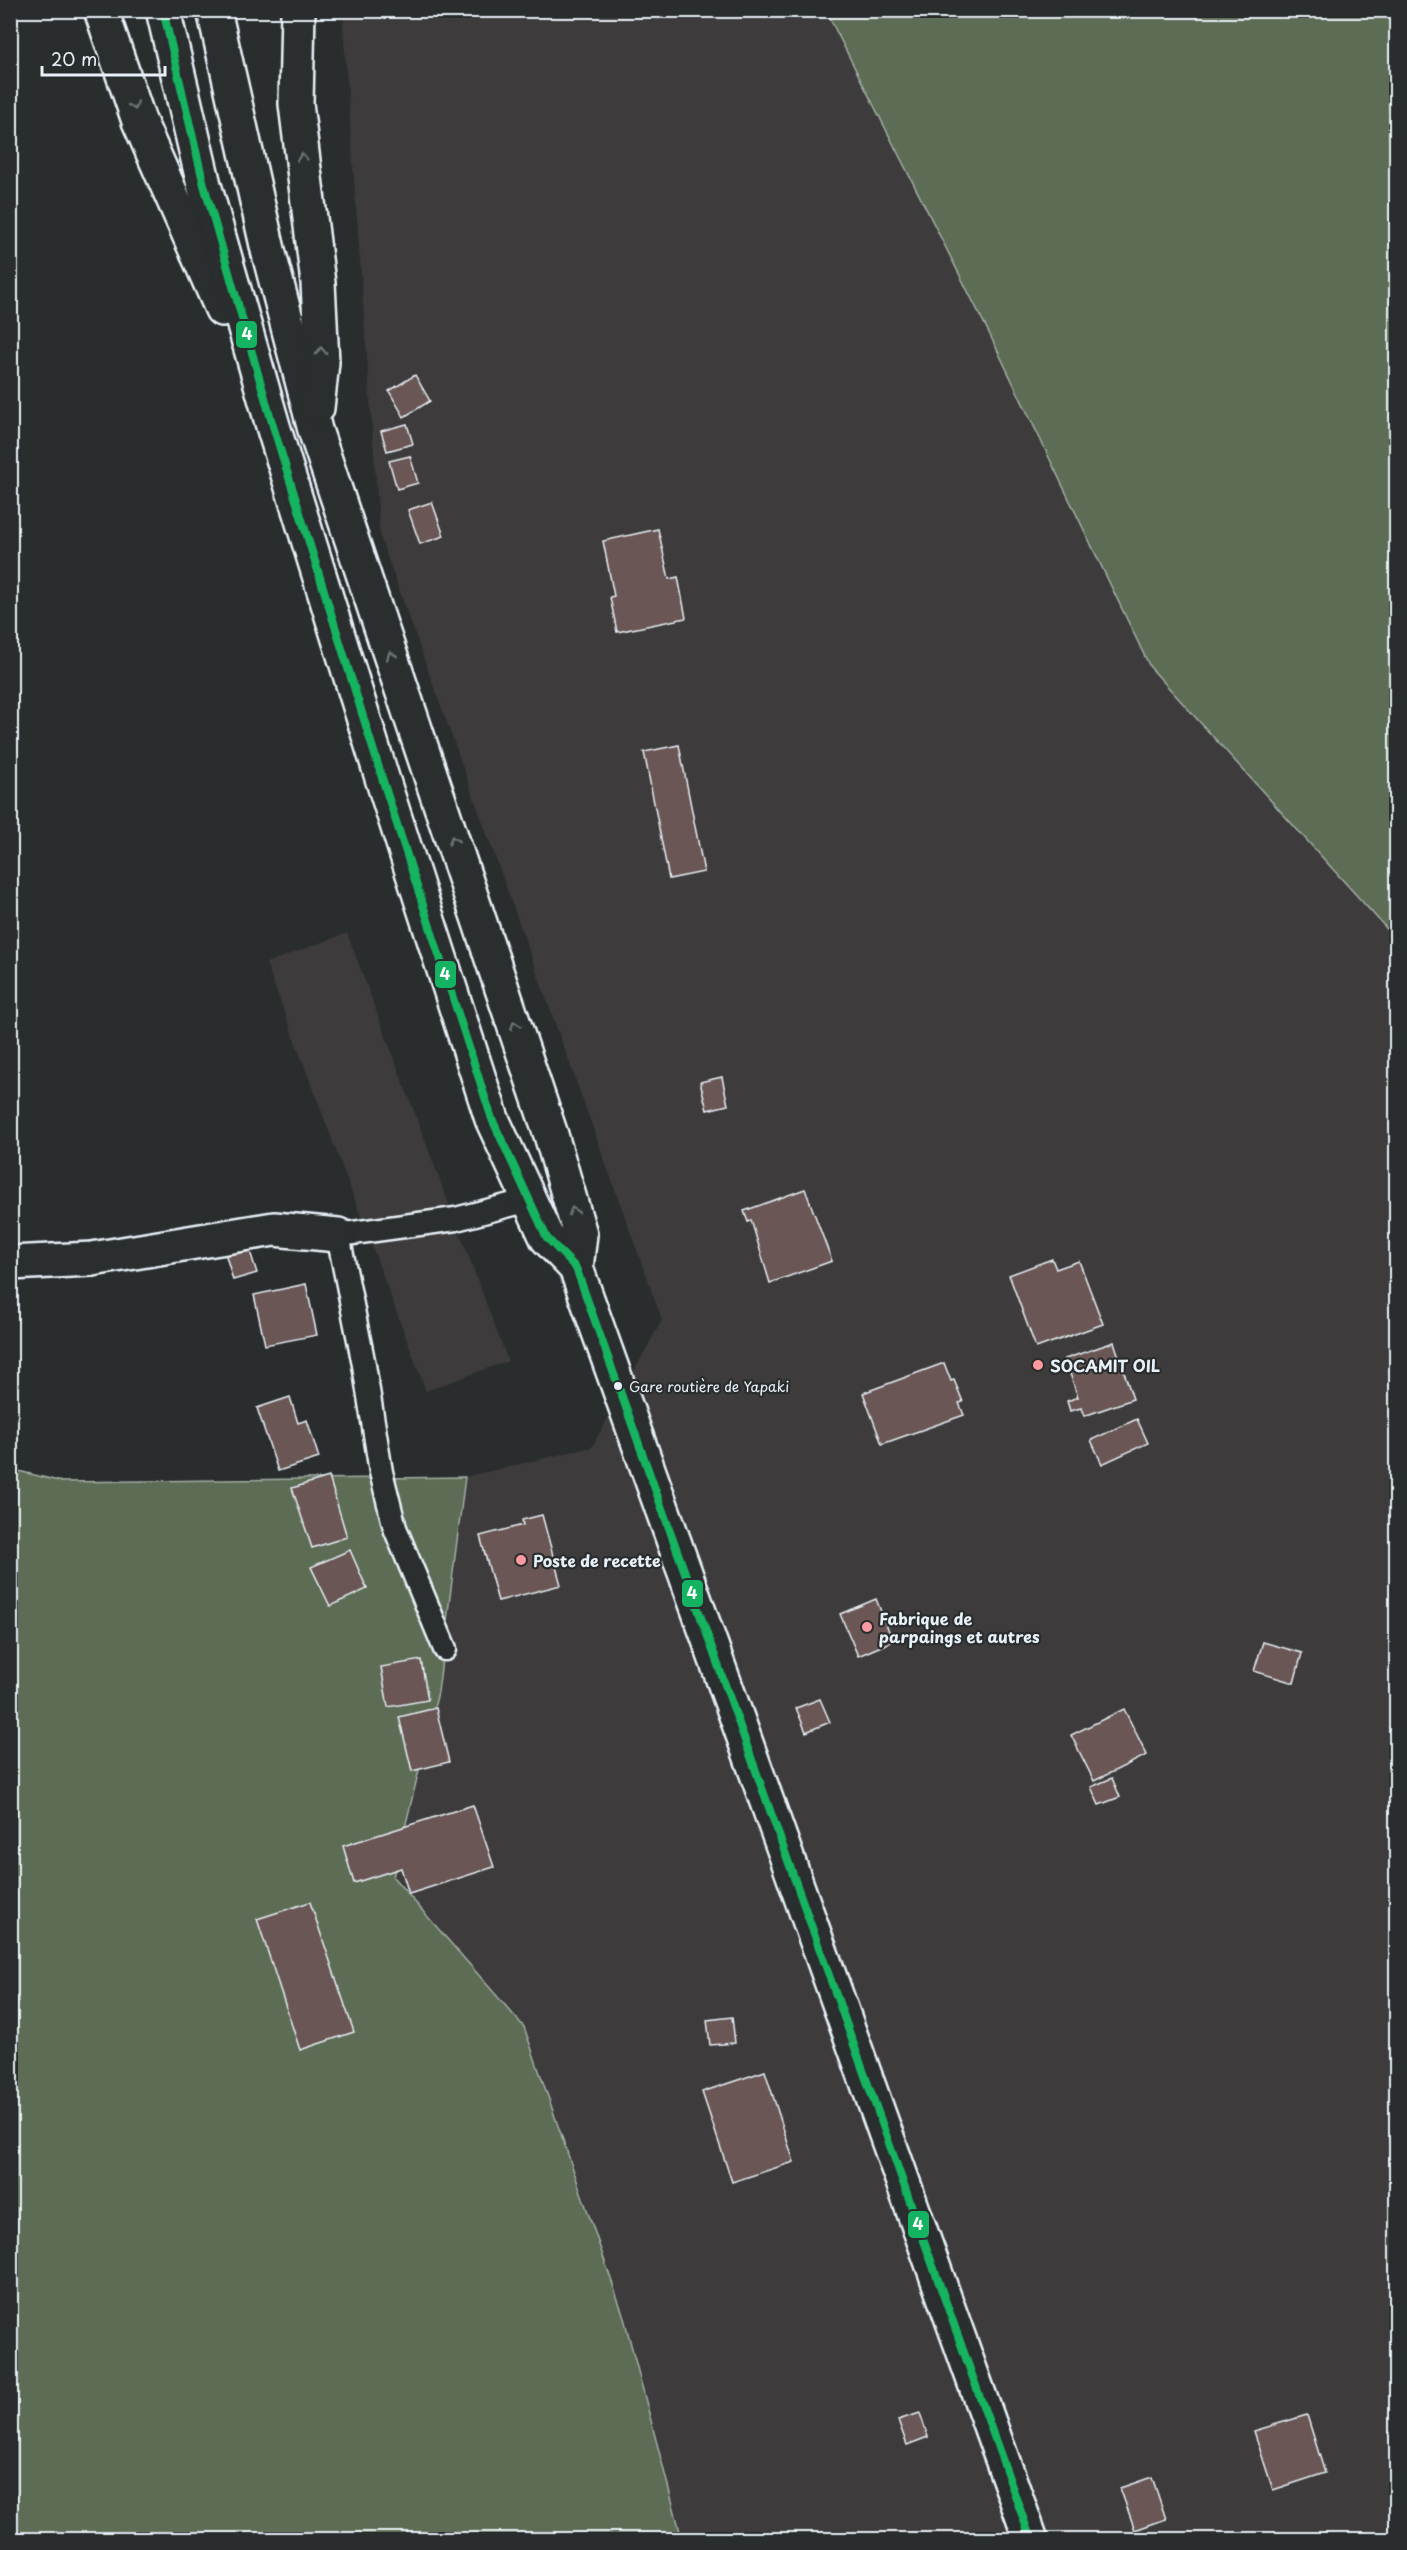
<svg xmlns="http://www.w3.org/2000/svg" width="1407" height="2550" viewBox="0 0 1407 2550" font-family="'Playpen Sans',sans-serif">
<rect width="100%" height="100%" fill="#2a2d2e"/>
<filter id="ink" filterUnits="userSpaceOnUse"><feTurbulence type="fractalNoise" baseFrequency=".0167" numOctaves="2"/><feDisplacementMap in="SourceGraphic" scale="12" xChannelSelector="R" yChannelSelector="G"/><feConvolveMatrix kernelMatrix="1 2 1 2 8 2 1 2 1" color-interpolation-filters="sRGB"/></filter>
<g filter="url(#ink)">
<g fill="#3d3a3a">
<path d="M346 10 826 11 989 333 1150 667 1396 939V2539H682L623 2314 524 2027 393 1877 438 1692 465 1477 592 1447 662 1320 380 537 343 25Z"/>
<path d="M347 933 508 1361 426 1391 266 963Z"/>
</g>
<g fill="#5d6c54" stroke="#a2aea6" stroke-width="1.5">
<path d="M1387 11 1396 18V939L1150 667 989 333 826 11Z"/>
<path d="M11 1469 62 1482 465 1477 438 1692 393 1877 524 2027 623 2314 682 2539 11 2540Z"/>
</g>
<g fill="#6a5755" stroke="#e8f1f8" stroke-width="1.5">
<path d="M415 375 430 401 404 417 389 391Z"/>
<path d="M407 424 413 444 387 451 381 431Z"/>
<path d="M410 456 418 483 397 489 389 461Z"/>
<path d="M432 502 444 536 420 544 408 510Z"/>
<path d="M658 529 669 579 678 577 686 618 617 632 610 597 614 596 603 541Z"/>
<path d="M679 745 704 872 669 879 644 752Z"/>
<path d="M722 1077 728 1105 707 1110 700 1082Z"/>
<path d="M805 1189 832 1261 770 1283 751 1220 748 1222 744 1211Z"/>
<path d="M247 1242 257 1273 233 1280 224 1249Z"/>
<path d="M1052 1259 1056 1269 1079 1261 1103 1324 1036 1348 1009 1275Z"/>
<path d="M306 1284 317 1335 265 1345 254 1295Z"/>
<path d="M1114 1342 1133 1399 1084 1416 1081 1408 1070 1411 1067 1401 1078 1397 1065 1359Z"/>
<path d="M944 1363 951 1381 954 1380 963 1402 959 1403 964 1415 882 1444 863 1393Z"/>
<path d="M290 1397 298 1423 307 1420 319 1458 278 1471 257 1408Z"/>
<path d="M1137 1419 1148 1443 1102 1464 1091 1440Z"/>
<path d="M329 1477 347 1537 312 1548 292 1488Z"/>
<path d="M542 1515 561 1585 498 1601 480 1536 523 1525 522 1520Z"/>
<path d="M350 1550 367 1589 330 1606 311 1567Z"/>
<path d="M876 1599 893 1641 858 1656 840 1614Z"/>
<path d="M1263 1642 1302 1653 1294 1683 1254 1671Z"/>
<path d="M421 1660 428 1700 388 1707 381 1667Z"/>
<path d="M820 1699 830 1722 806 1732 796 1708Z"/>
<path d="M436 1708 449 1762 412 1771 399 1717Z"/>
<path d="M1124 1709 1147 1755 1094 1781 1071 1735Z"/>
<path d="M1112 1778 1120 1797 1099 1805 1091 1787Z"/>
<path d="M473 1805 494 1867 409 1894 401 1868 354 1883 343 1846Z"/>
<path d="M310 1902 354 2032 300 2050 257 1919Z"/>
<path d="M732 2017 735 2043 710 2045 707 2020Z"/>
<path d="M765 2071 794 2162 732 2182 702 2092Z"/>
<path d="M920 2413 928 2437 907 2445 898 2420Z"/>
<path d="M1307 2415 1325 2473 1273 2490 1254 2431Z"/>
<path d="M1152 2477 1166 2519 1135 2530 1120 2488Z"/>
</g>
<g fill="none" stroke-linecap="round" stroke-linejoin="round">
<g stroke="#e8f1f8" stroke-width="27">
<path id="lane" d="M445 1649 395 1528 381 1472 364 1365 338 1235 456 1219 529 1200"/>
</g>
<g stroke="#e8f1f8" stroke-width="38">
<path id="street" d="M10 1263 92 1259 274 1229 338 1235"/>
</g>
<g stroke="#e8f1f8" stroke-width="38">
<g id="highway">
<path d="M101 10 139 121 222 309"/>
<path d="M163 10 204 185 273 426 383 781 492 1119 547 1238 576 1268 1031 2540"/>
<path d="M214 10 268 250 315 430 551 1135 580 1234 576 1268"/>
<path d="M298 10 296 104 318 283 322 362 317 408"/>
</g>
</g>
<use href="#lane" stroke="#2a2d2e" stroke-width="22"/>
<use href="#street" stroke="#2a2d2e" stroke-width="33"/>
<use href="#highway" stroke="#2a2d2e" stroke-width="33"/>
<g stroke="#2a2d2e" stroke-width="12">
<path id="bus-1" d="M163 10 204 185 273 426 383 781 492 1119 547 1238 576 1268 1031 2540"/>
</g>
<use href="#bus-1" stroke="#13b361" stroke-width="8"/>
</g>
<defs><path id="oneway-chevron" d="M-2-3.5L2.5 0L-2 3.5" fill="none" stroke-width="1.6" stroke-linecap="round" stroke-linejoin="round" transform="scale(1.5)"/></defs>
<g stroke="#6c7275">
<use href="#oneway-chevron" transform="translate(134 106) rotate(71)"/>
<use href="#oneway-chevron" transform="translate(302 157) rotate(-96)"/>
<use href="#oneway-chevron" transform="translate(321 351) rotate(-93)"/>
<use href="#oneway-chevron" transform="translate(391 655) rotate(-109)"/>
<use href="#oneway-chevron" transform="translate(453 840) rotate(-109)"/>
<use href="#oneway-chevron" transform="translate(515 1025) rotate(-108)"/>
<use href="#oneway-chevron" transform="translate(573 1211) rotate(-106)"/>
</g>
</g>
<g fill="#ff9aa2" stroke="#2a2d2e" stroke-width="2">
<circle cx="1038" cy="1365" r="6"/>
<circle cx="521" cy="1560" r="6"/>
<circle cx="867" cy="1627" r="6"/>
</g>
<circle fill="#e8f1f8" stroke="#2a2d2e" stroke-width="2" cx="618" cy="1386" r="5"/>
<g text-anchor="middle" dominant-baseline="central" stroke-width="4.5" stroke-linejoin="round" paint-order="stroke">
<g font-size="14" fill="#e8f1f8" stroke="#2a2d2e" text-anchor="start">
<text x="629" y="1386">Gare routière de Yapaki</text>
</g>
<g font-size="16" font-weight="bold" fill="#e8f1f8" stroke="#2a2d2e" text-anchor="start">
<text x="1050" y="1365">SOCAMIT OIL</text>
<text x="533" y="1560">Poste de recette</text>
<text x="879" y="1618">Fabrique de<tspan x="879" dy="18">parpaings et autres</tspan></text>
</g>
</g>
<g stroke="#2a2d2e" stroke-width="2">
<rect x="235" y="320" width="23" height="29" rx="6" fill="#13b361"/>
<rect x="434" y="960" width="23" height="29" rx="6" fill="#13b361"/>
<rect x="681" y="1579" width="23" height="29" rx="6" fill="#13b361"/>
<rect x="907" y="2210" width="23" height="29" rx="6" fill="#13b361"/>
</g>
<g font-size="16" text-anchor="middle" font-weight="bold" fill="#fff">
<text x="247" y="340">4</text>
<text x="445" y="980">4</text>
<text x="692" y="1599">4</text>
<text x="918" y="2230">4</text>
</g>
<rect width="1407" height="2550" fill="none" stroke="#2a2d2e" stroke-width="36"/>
<rect x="18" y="18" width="1371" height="2514" fill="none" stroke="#e8f1f8" stroke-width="2" filter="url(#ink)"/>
<path d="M42 66v9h123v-9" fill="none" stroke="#e8f1f8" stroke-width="3"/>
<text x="51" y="66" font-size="18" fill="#e8f1f8" stroke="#2a2d2e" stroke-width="4.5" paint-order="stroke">20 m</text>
</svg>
